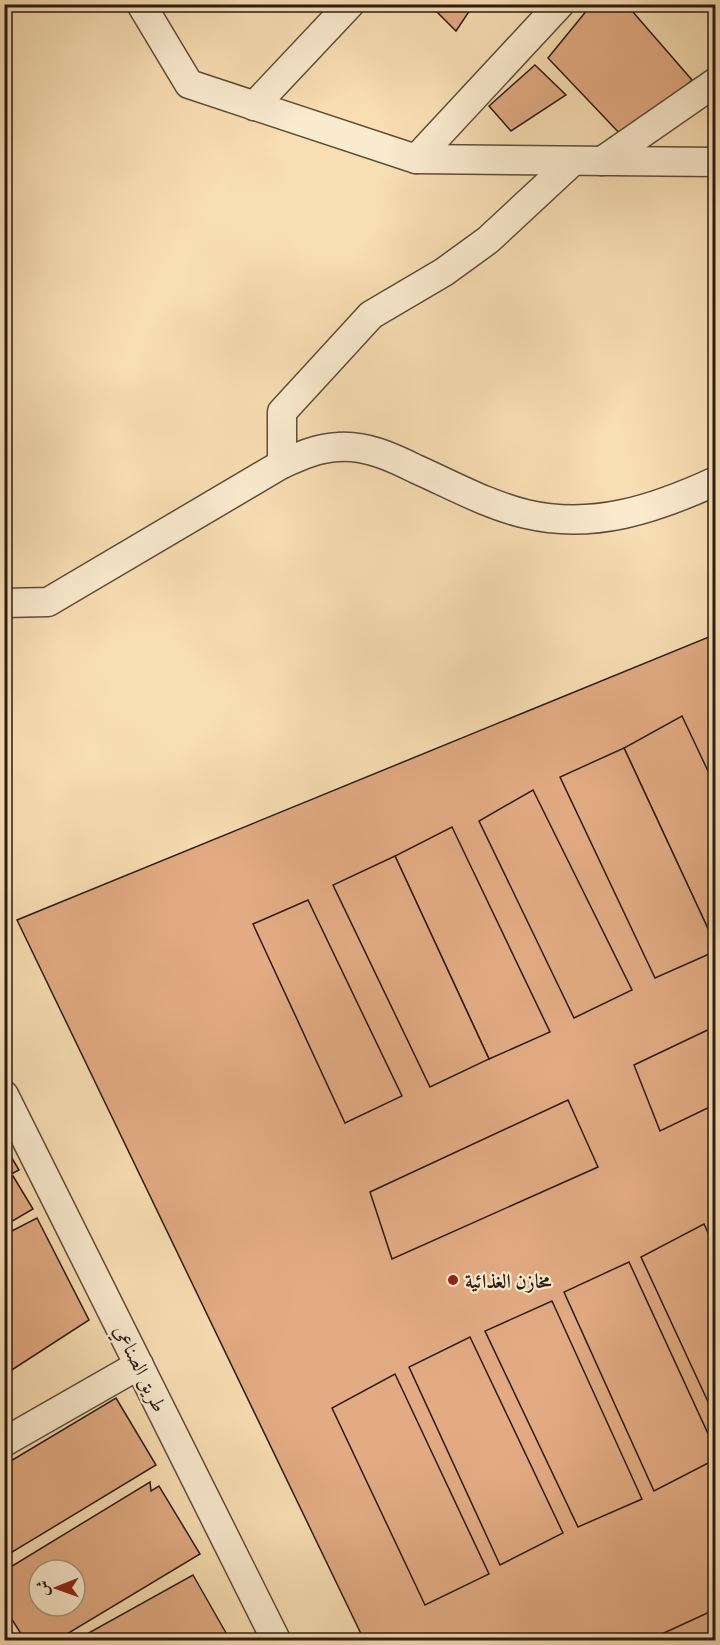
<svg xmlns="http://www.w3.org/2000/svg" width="720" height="1645" viewBox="0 0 720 1645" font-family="'Gentium Book Plus',Amiri,serif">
<rect width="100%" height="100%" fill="#f8deb3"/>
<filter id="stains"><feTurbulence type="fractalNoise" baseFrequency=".00333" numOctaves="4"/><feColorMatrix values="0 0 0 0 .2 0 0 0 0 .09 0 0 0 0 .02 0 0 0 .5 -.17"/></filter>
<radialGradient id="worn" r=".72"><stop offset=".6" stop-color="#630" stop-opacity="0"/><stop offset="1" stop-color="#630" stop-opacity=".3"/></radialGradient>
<g fill="#e2ab83" stroke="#2a1b14" stroke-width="1.5" fill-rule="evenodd">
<path d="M429 4H474L456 31Z"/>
<path d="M592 4H626L692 80 624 138 548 58Z"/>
<path d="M535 65 566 95 511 131 489 106Z"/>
<path d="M716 634V1640H364L17 920Z"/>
<path d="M682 716 716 788V946L624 748Z"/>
<path d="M624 748 716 946V951L655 978 560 777Z"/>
<path d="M533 790 632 990 574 1018 479 821Z"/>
<path d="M452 827 550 1032 489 1059 395 856Z"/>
<path d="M395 856 489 1059 430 1087 333 885Z"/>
<path d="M308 900 402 1096 345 1123 253 924Z"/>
<path d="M716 1026V1104L660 1131 634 1065Z"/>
<path d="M568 1100 598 1167 392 1259 370 1192Z"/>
<path d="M4 1145 19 1170 4 1178Z"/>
<path d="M13 1176 33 1209 4 1226V1180Z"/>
<path d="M37 1218 89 1320 4 1375V1235Z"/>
<path d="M704 1224 716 1250V1419L641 1257Z"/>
<path d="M629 1262 716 1451V1459L654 1491 564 1292Z"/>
<path d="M552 1301 642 1499 578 1527 485 1331Z"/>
<path d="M470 1337 563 1533 500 1565 409 1367Z"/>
<path d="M395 1374 489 1574 425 1605 332 1408Z"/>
<path d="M116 1398 156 1465 4 1557V1465Z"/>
<path d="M150 1482 151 1491 159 1486 200 1554 57 1640H25L4 1607V1571ZM39 1570H75V1606H39Z"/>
<path d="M193 1575 230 1640H76Z"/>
<path d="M716 1609V1640H667L664 1633Z"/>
</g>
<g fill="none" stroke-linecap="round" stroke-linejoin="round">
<g stroke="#5e4c3c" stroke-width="31">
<g id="street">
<path d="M141 4 189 84 416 159 716 162"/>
<path d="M254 106 350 4"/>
<path d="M416 159 560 4"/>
<path d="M602 161 716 82"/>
<path d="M282 464V412L371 315 444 272 488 240 573 161"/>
<path d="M4 603 48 602 282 464C300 456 317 448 338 447 366 445 392 457 416 469 452 485 488 505 526 514 593 530 655 509 716 481"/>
<path d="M4 1095 276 1640"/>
<path d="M4 1442 139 1365"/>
</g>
</g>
<use href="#street" stroke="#faeace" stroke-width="28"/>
</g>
<circle fill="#8f2418" stroke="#faeace" stroke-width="2" cx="453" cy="1280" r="6"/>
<g text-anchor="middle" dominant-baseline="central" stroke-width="4.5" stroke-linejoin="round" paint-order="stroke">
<g font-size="20" font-weight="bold" fill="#2a1b14" stroke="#faeace" text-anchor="start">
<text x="465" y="1280">مخازن الغذائية</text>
</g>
<g font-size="20" fill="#2a1b14" stroke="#faeace">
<text transform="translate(141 1368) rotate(64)">طريق الصناعي</text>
</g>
</g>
<rect width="720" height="1645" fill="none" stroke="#f8deb3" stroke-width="24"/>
<rect x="6" y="6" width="708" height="1633" fill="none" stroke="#2a1b14" stroke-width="3"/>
<rect x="12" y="12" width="696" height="1621" fill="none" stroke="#2a1b14" stroke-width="1.5"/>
<g transform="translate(57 1588) rotate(269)"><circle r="28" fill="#faeace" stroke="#a79784" stroke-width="1.5"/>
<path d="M0-4.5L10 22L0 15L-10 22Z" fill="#8f2418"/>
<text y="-9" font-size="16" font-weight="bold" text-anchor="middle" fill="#2a1b14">ش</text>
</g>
<rect width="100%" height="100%" filter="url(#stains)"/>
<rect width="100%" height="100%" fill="url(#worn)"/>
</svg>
